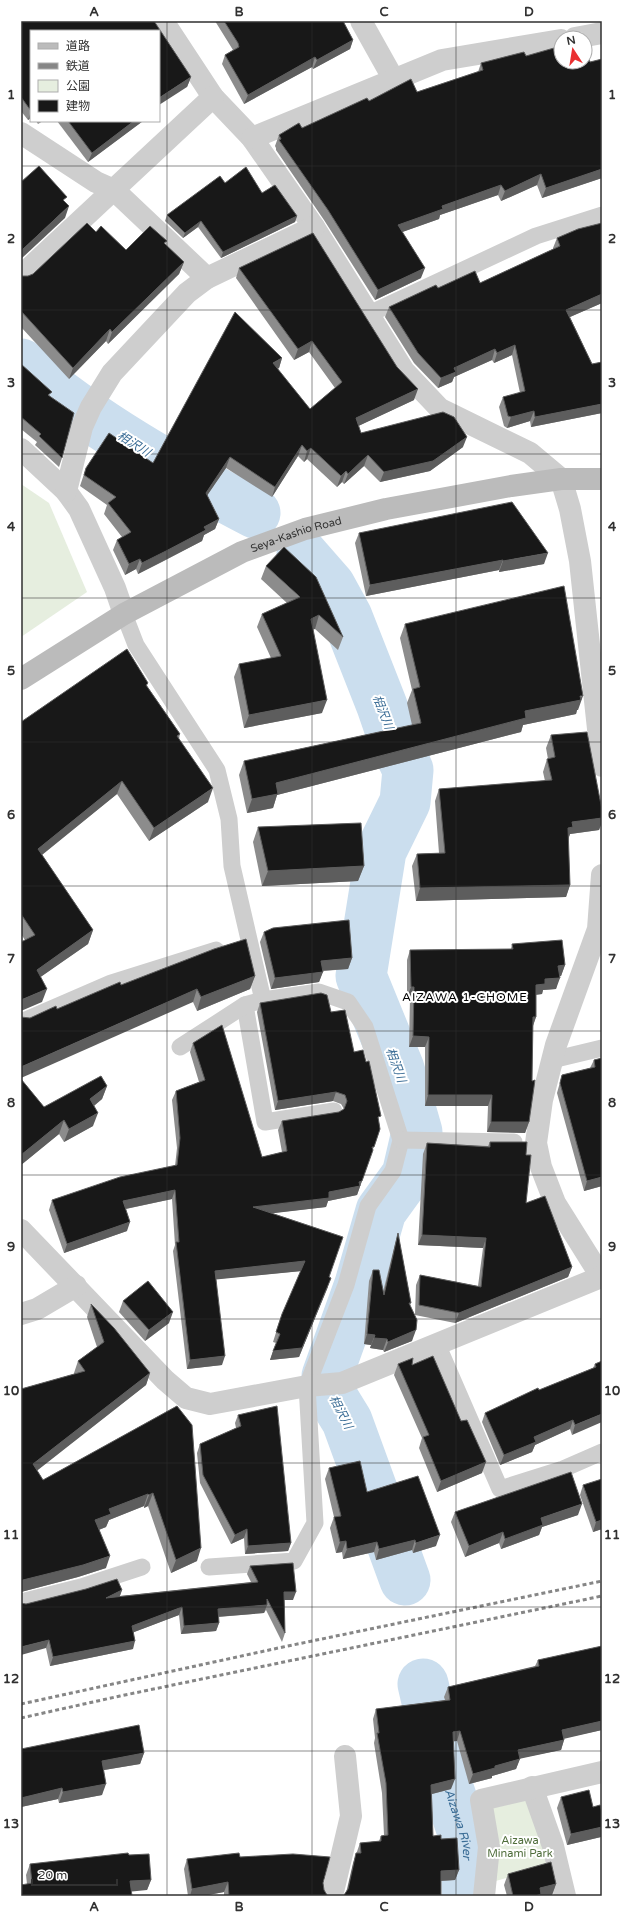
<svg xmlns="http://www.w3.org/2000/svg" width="623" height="1917" viewBox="0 0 623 1917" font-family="'Varela Round','Noto Sans JP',sans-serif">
<rect width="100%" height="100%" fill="#fff"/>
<g fill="#e6eedf">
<path d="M21 484 49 503 87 592 21 637Z"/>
<path d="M526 1792 551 1866 492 1882 487 1805Z"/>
</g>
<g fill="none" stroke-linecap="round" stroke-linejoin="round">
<g stroke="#cbdeee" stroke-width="51">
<path d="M21 364C91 424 173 470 255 513"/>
<path d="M302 554 330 586 347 617 382 706 393 738 408 770 405 802 381 851 361 976 399 1069 417 1132 407 1175 381 1211 360 1284 327 1376 331 1395 347 1421 405 1580"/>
<path id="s1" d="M423 1684 445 1779 467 1845V1896"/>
</g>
<g stroke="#cecece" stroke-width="17">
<path d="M367 315 536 236 602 215"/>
<path d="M124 614 136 645 217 770 229 819 232 866 263 1000"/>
<path d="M245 1005 265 1122 334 1111"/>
<path d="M21 1022 111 983 216 950"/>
<path d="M180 1047 245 1005 263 1000 319 992 348 1002 365 1027 401 1140 393 1171 368 1206 346 1285 307 1386 315 1523 294 1561 209 1567"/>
<path d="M552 1060 602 1048"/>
<path d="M401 1140 514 1142"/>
<path d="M437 1344 500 1489 563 1469 602 1452"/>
<path d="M21 1602 81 1587 142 1567"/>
</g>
<g stroke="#cecece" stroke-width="22">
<path d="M163 21 213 97 252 138 314 227 404 371 440 409 530 453 561 479 570 509 580 561 602 766"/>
<path d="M361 21 394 80"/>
<path d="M575 38 602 33"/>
<path d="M21 133 96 182 114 190 207 278"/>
<path d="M252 138 442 60 561 40"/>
<path d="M21 276 213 97"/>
<path d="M21 449 66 491 79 509 115 588 124 614"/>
<path d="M66 491 82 427 91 407 112 373 187 293 207 278 314 227"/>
<path d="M602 875 598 929 556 1045 542 1100 536 1143 541 1167 555 1203 602 1278"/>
<path d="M21 1230 165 1380 186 1398 210 1404 307 1386 342 1383 601 1277"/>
<path d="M21 1314 37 1309 76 1286"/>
<path d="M532 1787 553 1846 565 1896"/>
<path d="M332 1896 351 1816 345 1756"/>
<path d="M484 1896 489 1847 481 1800 602 1772"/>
</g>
<path stroke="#bbb" stroke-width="22" id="s2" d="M21 679 124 614 242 552 305 529 386 509 511 486 561 479H602"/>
<g stroke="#868686" stroke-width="3" stroke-dasharray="4 3" stroke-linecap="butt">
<path d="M21 1704 283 1647 602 1581"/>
<path d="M21 1718 120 1696 602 1596"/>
</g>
</g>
<g fill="#8c8c8c">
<path d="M21 21 191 77 187 87 31 31V118L28 120 21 111Z"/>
<path d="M215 21H343L353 40 350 49 313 69 312 67 244 104 222 64 225 55 233 50Z"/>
<path d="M526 56 590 62 602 59V180V178L542 198 537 185 501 201 498 195 440 215 439 219 402 232 421 278 375 300 324 220 276 150V148L275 146 279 135 302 128 369 101 417 92 478 72 481 63Z"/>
<path d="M36 121H43L38 124Z"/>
<path d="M57 121H143L88 162Z"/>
<path d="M225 183 262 193 297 216 295 222 221 258 198 227 183 238 165 221 167 215Z"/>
<path d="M602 223V303L570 317 592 364 602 362V413L531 427 530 421 507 428 504 426 499 407 503 397 520 393 512 355 494 363 492 360 454 377 452 382 438 388 414 363 385 317 389 307 438 288 480 283 553 249V248L557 238Z"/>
<path d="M96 232 126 250 165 245 184 262 179 274 108 344 106 341 69 379 21 327V276H28L33 274Z"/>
<path d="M239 268 414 400 358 426 361 433 463 447 430 471 380 482 364 466 344 484 342 482 337 487 307 459 304 462 298 456 272 497 226 468 207 495 219 519 215 529 204 535 202 541 162 562 138 574 136 569 125 575 113 550 117 540 122 537 104 514 107 505 80 486 86 468 153 463 282 358 279 368 277 369 310 409 335 388 309 352 294 360 236 278Z"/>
<path d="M21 364 50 396 62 458 59 467 35 445 37 442 21 429Z"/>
<path d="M359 533 544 564 499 572V570L366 596 355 543Z"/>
<path d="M266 566 343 637 338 650 315 629H313L322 713 244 728 234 677 239 664 271 658 257 627 262 614 287 603 261 579Z"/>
<path d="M405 624 578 710H577L576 714 523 725 521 732 277 795 273 808 247 813 239 775 244 761 412 725 407 703 412 690 400 638Z"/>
<path d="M148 683 147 686 180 734 179 739 208 802 149 841 117 794 42 855 93 930 88 944 40 977 42 1002 25 940 21 934V722Z"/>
<path d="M551 735 602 810V822L599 830 570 834 568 839 570 885 566 897 416 901 412 866 417 854 439 853 435 801 439 789 545 781 543 772 547 759H548L546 748Z"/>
<path d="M258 827 364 866 358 881 262 886 253 842Z"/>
<path d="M264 932 352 958 348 969 323 971 319 982 271 989 260 942Z"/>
<path d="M512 944 565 965 561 976H559L556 989 543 990 542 994 536 995V1017L533 1026 529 1122 525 1133 487 1132 488 1106H425V1047H409L410 997H407V960L410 950 511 949Z"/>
<path d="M255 976 250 989 197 1011 193 1002 30 1018 57 1009 121 985Z"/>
<path d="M260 1003 331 1012 354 1052 379 1122 380 1129 357 1195 328 1201 326 1207 272 1213 329 1277 328 1287 299 1357 270 1360 276 1343 273 1342 279 1323 301 1271 216 1279 222 1365 187 1369 173 1251 175 1245 172 1199 126 1209 127 1231 64 1253 49 1210 52 1200 175 1166 177 1148 172 1100 176 1091 199 1082 190 1052 193 1043 262 1157 282 1152 278 1130 282 1121 339 1112 344 1109 341 1104 333 1101 275 1110 257 1012Z"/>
<path d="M602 1058V1186L584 1191 557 1093 562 1075 590 1068 594 1060Z"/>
<path d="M21 1079 44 1107 107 1086 102 1099 94 1106 93 1126 64 1142 59 1134 21 1165Z"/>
<path d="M490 1142 526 1155V1203L572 1267 568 1277 455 1323 415 1315 416 1285 420 1275 478 1286 483 1248 418 1245 423 1154 427 1143 488 1146Z"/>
<path d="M398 1233 411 1303 410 1305 412 1341 384 1352 383 1350 370 1348 371 1345 364 1344 369 1281 373 1270 383 1292 395 1244Z"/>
<path d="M123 1301 169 1323 145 1341 119 1312Z"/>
<path d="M91 1304 150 1373 146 1385 37 1470 43 1480 177 1406 197 1561 171 1573 148 1506 144 1508V1506L109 1520 106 1527 99 1530 106 1568 78 1577 21 1592V1389L74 1374V1373L78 1361 97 1347 87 1317Z"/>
<path d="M602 1361 572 1435 570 1429 535 1445 532 1452 500 1465 482 1422 485 1413 539 1390 593 1368 595 1364Z"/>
<path d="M398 1364 412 1365 482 1473 437 1492 419 1448 422 1438 394 1375Z"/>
<path d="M238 1415 291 1543 288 1551 245 1554 244 1538 231 1544 200 1483 197 1453 200 1444 236 1428 235 1423Z"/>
<path d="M329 1468 367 1492 436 1546 413 1553 412 1550 376 1560 374 1552 343 1559 342 1552 336 1553 330 1528 334 1517 325 1479Z"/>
<path d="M583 1485 602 1529 593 1532 580 1495Z"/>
<path d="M455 1512 578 1515 542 1527 539 1535 501 1549 499 1543 465 1557 451 1522Z"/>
<path d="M250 1566 293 1600H284L285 1633 282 1642 266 1610 264 1613 218 1617 219 1623 216 1631 181 1634 179 1615 134 1632 133 1649 50 1666 46 1648 26 1604 122 1590 120 1596 251 1582 247 1574Z"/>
<path d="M602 1646V1730L564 1738V1740L561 1750 520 1758 516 1769 492 1776V1778L469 1784 457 1741H453L451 1789 432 1794 433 1836 441 1839 459 1870 455 1880 441 1881 344 1895 346 1893 353 1863 360 1843 379 1841 381 1836 384 1835 382 1793 374 1743 375 1738 373 1719 376 1709 445 1700 444 1697 448 1687 535 1666 538 1660Z"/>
<path d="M21 1749 144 1753 140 1764 104 1770 102 1795 59 1803 58 1799 21 1807Z"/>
<path d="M561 1797 593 1807 602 1813V1835L601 1837 567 1845 557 1808Z"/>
<path d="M129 1855 151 1880 147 1890 27 1884 26 1875 30 1864Z"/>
<path d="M240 1857 323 1883 324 1890 327 1895 328 1896H224V1892L203 1896H188L184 1869 187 1859Z"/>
<path d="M508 1874 556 1884 552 1895 547 1896H507L504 1885Z"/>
</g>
<g fill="#5d5d5d">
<path d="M353 40 350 49 313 69 317 60Z"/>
<path d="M315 57 312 67 244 104 248 95Z"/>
<path d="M191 77 187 87 159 105V98Z"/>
<path d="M31 111V118L28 120Z"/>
<path d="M134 121H143L88 162 92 153Z"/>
<path d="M602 169V178L542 198 546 188Z"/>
<path d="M541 174 537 185 501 201 505 191Z"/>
<path d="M501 185 498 195 440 215 439 219 394 235 398 225 442 206Z"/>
<path d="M69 206 65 218 21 259V251Z"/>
<path d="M297 216 295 222 221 258 223 252Z"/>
<path d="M201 221 198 227 183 238 185 233Z"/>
<path d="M184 262 179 274 108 344 112 332Z"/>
<path d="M425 268 421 278 375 300 378 290Z"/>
<path d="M602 294V303L563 320 566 310Z"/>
<path d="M110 329 106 341 69 379 73 368Z"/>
<path d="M312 341 309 352 294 360 298 349Z"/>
<path d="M515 345 512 355 494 363 497 353Z"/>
<path d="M495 349 492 360 454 377 452 382 438 388 441 378 454 368Z"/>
<path d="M282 358 279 368 269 374 273 363Z"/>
<path d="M418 389 414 400 352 429 356 418Z"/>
<path d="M602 404V413L531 427 535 417Z"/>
<path d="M534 411 530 421 507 428 511 417Z"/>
<path d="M467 437 463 447 430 471 380 482 384 472Z"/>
<path d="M302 445 298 456 272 497 275 487Z"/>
<path d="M311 448 307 459 304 462 307 451Z"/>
<path d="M368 455 364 466 344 484 348 474Z"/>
<path d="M230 457 226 468 202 503 206 493Z"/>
<path d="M346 471 342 482 337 487 341 476Z"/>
<path d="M219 519 215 529 204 535 202 541 138 574 142 563 204 527Z"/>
<path d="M548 553 544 564 499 572 503 561Z"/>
<path d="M140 559 136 569 125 575 129 564Z"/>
<path d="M503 560 499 570 366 596 370 585Z"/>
<path d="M319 615 315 629 306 632 311 619Z"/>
<path d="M583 696 578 710H577L576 714 523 725 521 732 277 795 273 808 247 813 252 799 276 783 525 711Z"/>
<path d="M327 700 322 713 244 728 249 715Z"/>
<path d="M122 781 117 794 33 862 38 849Z"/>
<path d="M213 788 208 802 149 841 154 828Z"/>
<path d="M602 818V822L599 830 570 834 568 840V828L572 822Z"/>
<path d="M364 866 358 881 262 886 268 871Z"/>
<path d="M570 885 566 897 416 901 420 888Z"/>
<path d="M93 930 88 944 32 983 37 970Z"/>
<path d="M352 958 348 969 317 971 321 961Z"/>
<path d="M565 965 561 976H555L558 966Z"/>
<path d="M323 972 319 982 271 989 275 978Z"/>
<path d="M255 976 250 989 197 1011 201 997Z"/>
<path d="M560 978 556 989 543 990 542 994 532 995 536 985 545 979Z"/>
<path d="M411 987H414L410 997H407Z"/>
<path d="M47 989 42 1002 21 1011V1000Z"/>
<path d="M197 989 193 1002 21 1078V1067Z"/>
<path d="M533 1017H536L532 1028Z"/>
<path d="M413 1036 429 1037 425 1047H409Z"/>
<path d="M107 1086 102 1099 85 1113 90 1099Z"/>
<path d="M336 1092 333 1101 275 1110 278 1101Z"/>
<path d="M428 1095H492L488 1106H425Z"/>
<path d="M98 1113 93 1126 64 1142 69 1129Z"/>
<path d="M64 1120 59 1134 21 1165V1155Z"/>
<path d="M491 1122H529L525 1133 487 1132Z"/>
<path d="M602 1177V1186L584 1191 587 1181Z"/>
<path d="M362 1181 357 1195 328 1201 326 1207 249 1216 253 1207 329 1192Z"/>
<path d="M175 1190 172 1199 120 1210 123 1201Z"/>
<path d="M130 1222 127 1231 64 1253 67 1244Z"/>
<path d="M422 1235 486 1238 483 1248 418 1245Z"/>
<path d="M305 1261 302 1271 211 1280 215 1271Z"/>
<path d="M572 1267 568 1277 455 1323 459 1313Z"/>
<path d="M331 1278 299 1357 270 1360 273 1351Z"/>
<path d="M173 1312 169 1323 145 1341 149 1330Z"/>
<path d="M416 1330 412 1341 384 1352 388 1342Z"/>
<path d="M367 1334 375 1335 371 1345 364 1344Z"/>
<path d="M374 1338 387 1339 383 1350 370 1348Z"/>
<path d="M225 1356 222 1365 187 1369 190 1360Z"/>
<path d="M150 1373 146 1385 29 1477 33 1464Z"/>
<path d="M602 1414V1422L572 1435 575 1425Z"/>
<path d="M573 1420 570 1429 535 1445 532 1452 500 1465 504 1455 534 1437Z"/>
<path d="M486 1462 482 1473 437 1492 441 1481Z"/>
<path d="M153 1493 148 1506 144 1508 149 1495Z"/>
<path d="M148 1494 144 1506 109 1520 106 1527 90 1533 95 1520 109 1509Z"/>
<path d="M582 1504 578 1515 542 1527 539 1535 501 1549 505 1539 541 1518Z"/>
<path d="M602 1520V1529L593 1532 596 1522Z"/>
<path d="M247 1529 244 1538 231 1544 235 1535Z"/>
<path d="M503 1532 499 1543 465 1557 469 1546Z"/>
<path d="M440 1535 436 1546 413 1553 416 1543Z"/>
<path d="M415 1540 412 1550 376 1560 379 1549Z"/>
<path d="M346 1541 342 1552 336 1553 340 1542Z"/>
<path d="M377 1542 374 1552 343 1559 347 1549Z"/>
<path d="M291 1543 288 1551 245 1554 248 1546Z"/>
<path d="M201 1548 197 1561 171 1573 176 1560Z"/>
<path d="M110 1556 106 1568 78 1577 21 1592V1581L23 1580Z"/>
<path d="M122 1590 119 1598H106Z"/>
<path d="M284 1592H296L293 1600H281Z"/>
<path d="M267 1605 264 1613 215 1617 218 1609Z"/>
<path d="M182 1607 179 1615 129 1634 132 1626Z"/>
<path d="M219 1623 216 1631 181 1634 184 1626Z"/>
<path d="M49 1640 46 1648 21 1655V1647Z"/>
<path d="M135 1641 133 1649 50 1666 53 1657Z"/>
<path d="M602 1721V1730L559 1740 562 1730Z"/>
<path d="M460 1731 457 1741 449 1742 453 1732Z"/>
<path d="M564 1740 561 1750 514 1760 518 1750Z"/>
<path d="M144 1753 140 1764 98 1771 102 1761Z"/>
<path d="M520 1759 516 1769 492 1776V1778L469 1784 473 1774 495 1766Z"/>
<path d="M455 1779 451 1789 428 1795 431 1785Z"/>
<path d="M106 1784 102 1795 59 1803 63 1792Z"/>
<path d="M62 1788 58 1799 21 1807V1798Z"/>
<path d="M602 1827V1835L601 1837 567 1845 571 1834Z"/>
<path d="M459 1870 455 1880 437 1881 441 1871Z"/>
<path d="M151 1880 147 1890 127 1892 130 1881Z"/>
<path d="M228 1882 224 1892 203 1896H190L192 1889Z"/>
<path d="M556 1884 552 1895 547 1896H535L540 1888Z"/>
</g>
<g fill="#181818" stroke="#5d5d5d">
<path d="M21 21H154L191 77 159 98V31H31V111L21 97Z"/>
<path d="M224 21H343L353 40 317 60 315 57 248 95 225 55 239 47 238 43Z"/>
<path d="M585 45 590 62 602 59V169L546 188 541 174 505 191 501 185 442 206 443 209 398 225 425 268 378 290 328 210 279 140 281 139 279 135 299 123 302 128 367 98 369 101 411 79 417 92 483 70 481 63 524 52 526 56 561 46V62H585Z"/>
<path d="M68 121H134L92 153Z"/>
<path d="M39 166 67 197 63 200 69 206 21 251V182Z"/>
<path d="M246 167 262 193 275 185 297 216 223 252 201 221 185 233 167 215 220 176 225 183Z"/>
<path d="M87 223 96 232 101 226 126 250 150 226 167 241 164 243 184 262 112 332 110 329 73 368 21 311V276H28L33 274Z"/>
<path d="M602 223V294L566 310 592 364 602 362V404L535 417 534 411 511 417 508 416 503 397 525 391 515 345 497 353 495 349 454 368 456 372 441 378 418 353 389 307 436 285 438 288 475 271 480 283 560 246 557 238 578 229Z"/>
<path d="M313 233 397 367 418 389 356 418 361 433 443 412 454 417 467 437 433 461 384 472 368 455 348 474 346 471 341 476 311 448 307 451 302 445 275 487 230 457 206 493 219 519 204 527 206 530 166 551 142 563 140 559 129 564 117 540 131 532 108 503 116 497 84 475 86 468 109 433 153 463 235 312 282 358 273 363 310 409 342 382 312 341 298 349 239 268Z"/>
<path d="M21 364 52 392 48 395 74 413 62 458 39 436 41 434 21 417Z"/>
<path d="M512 502 548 553 503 561V560L370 585 359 533Z"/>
<path d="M284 547 316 577 343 637 319 615 311 619 327 700 249 715 239 664 281 656 262 614 300 597 266 566Z"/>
<path d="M564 586 583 696H580L581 700 525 711 526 718 276 783 278 794 252 799 244 761 421 723 413 689 420 687 405 624Z"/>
<path d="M127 649 148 683 146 685 180 734 177 736 213 788 154 828 122 781 38 849 93 930 37 970 47 989 21 1000V942L35 935 21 914V722Z"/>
<path d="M587 732 602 810V818L572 822 573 827 568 828 570 885 420 888 417 854 445 853 439 789 552 780 547 759 555 757 551 735Z"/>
<path d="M361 823 364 866 268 871 258 827Z"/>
<path d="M349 920 352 958 321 961 323 972 275 978 264 932 273 928Z"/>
<path d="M246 939 255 976 201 997 197 989 21 1067V1017L30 1018 56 1006 57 1009 120 982 121 985 214 949Z"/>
<path d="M562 940 565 965 558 966 560 978 545 979V984L536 985V1017H533L532 1081 535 1080 529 1122H491L492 1095H428L429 1037 413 1036 414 987H411L410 950 513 949 512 944Z"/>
<path d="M321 993 327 995 331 1012 345 1010 354 1052 363 1050 366 1062 369 1061 381 1116 378 1117 380 1129 374 1147H372L373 1150 362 1181 359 1182 360 1186 329 1192V1198L253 1207 343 1237 329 1277 331 1278 302 1348 273 1351 280 1334 276 1332 282 1314 305 1261 215 1271 225 1356 190 1360 176 1242H179L175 1190 123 1201 130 1222 67 1244 52 1200 120 1177 177 1165 180 1138 176 1091 205 1080 193 1043 222 1025 262 1157 287 1151 282 1121 339 1112 344 1109 347 1101 345 1095 336 1092 278 1101 260 1003Z"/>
<path d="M602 1058V1177L587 1181 560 1083 562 1075 595 1067 594 1060Z"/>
<path d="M101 1076 107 1086 90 1099 98 1113 69 1129 64 1120 21 1155V1079L44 1107Z"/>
<path d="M490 1142H527L526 1155H531L526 1203 545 1196 572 1267 459 1313 419 1305 420 1275 481 1287 486 1238 422 1235 427 1143 490 1147Z"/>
<path d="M398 1233 411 1303H409L417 1320 416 1330 388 1342 387 1339 374 1338 375 1335 367 1334 373 1270H379L384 1295Z"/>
<path d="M148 1281 173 1312 149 1330 123 1301Z"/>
<path d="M91 1304 114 1328 150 1373 33 1464 43 1480 177 1406 192 1425 201 1548 176 1560 153 1493 149 1495 148 1494 109 1509 111 1514 95 1520 110 1556 83 1565 23 1580 21 1581V1389L85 1371 78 1361 104 1342Z"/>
<path d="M433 1356 461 1421 467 1420 486 1462 441 1481 423 1437 429 1435 398 1364 413 1358 412 1365Z"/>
<path d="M602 1361V1414L575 1425 573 1420 534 1437 536 1442 504 1455 485 1413 538 1388 539 1390 596 1367 595 1364Z"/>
<path d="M277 1406 291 1543 248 1546 247 1529 235 1535 203 1475 200 1444 241 1426 238 1415Z"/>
<path d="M360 1461 367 1492 418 1476 440 1535 416 1543 415 1540 379 1549 377 1542 347 1549 346 1541 340 1542 334 1517 341 1516 329 1468Z"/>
<path d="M571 1472 582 1504 541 1518 543 1525 505 1539 503 1532 469 1546 455 1512Z"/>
<path d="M602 1479V1520L596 1522 583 1485Z"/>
<path d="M293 1563 296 1592H284L285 1633 267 1599V1605L218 1609 219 1623 184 1626 182 1607 132 1626 135 1641 53 1657 49 1640 21 1647V1603L26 1604 86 1589 117 1579 122 1590 106 1598 258 1582 250 1566Z"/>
<path d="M602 1646V1721L562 1730 564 1740 518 1750 520 1759 495 1766V1768L473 1774 460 1731 453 1732 455 1779 431 1785 433 1836 441 1835V1839L457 1838 459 1870 441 1871V1896H343L344 1895 348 1889 356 1853H361L360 1843 381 1841V1836L388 1835 386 1783 377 1733H379L376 1709 450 1700 448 1687 539 1666 538 1660Z"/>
<path d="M139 1725 144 1753 102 1761 106 1784 63 1792 62 1788 21 1798V1749Z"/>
<path d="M589 1790 593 1807 600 1805 602 1813V1827L571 1834 561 1797Z"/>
<path d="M128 1853 129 1855 149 1854 151 1880 130 1881 132 1896H21V1885L32 1883 30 1864Z"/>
<path d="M239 1853 240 1857 293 1854 330 1857 323 1883 324 1890 327 1895 328 1896H229L228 1882 192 1889 187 1859Z"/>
<path d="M551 1862 556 1884 540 1888 541 1894 535 1896H513L508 1874Z"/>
</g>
<path fill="none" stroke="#313131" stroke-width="1" stroke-opacity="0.55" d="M167 21V1896M312 21V1896M456 21V1896M21 166H602M21 310H602M21 454H602M21 598H602M21 742H602M21 886H602M21 1031H602M21 1175H602M21 1319H602M21 1463H602M21 1607H602M21 1751H602"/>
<g text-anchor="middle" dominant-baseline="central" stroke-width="4" stroke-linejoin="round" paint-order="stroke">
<g font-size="11" fill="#313131" stroke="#fff">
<text stroke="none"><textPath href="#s2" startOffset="312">Seya-Kashio Road</textPath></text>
</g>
<g font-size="11" fill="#506e3c" stroke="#fff">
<text x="520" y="1840">Aizawa<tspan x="520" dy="13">Minami Park</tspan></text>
</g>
<g font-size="12" font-style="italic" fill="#3b6d96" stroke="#fff">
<text transform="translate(134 444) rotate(32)">相沢川</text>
<text transform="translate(383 712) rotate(69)">相沢川</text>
<text transform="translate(396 1065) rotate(70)">相沢川</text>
<text transform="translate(341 1412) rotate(63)">相沢川</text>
<text stroke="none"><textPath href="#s1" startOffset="145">Aizawa River</textPath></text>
</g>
<g font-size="12" letter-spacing="1" fill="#000" stroke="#fff">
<text x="465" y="997">AIZAWA 1-CHOME</text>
</g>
</g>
<rect width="623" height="1917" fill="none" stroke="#ffffff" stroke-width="44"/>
<rect x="30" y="30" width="130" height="92" fill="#ffffff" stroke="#adadad"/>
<rect x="38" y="43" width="20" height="6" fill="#bbbbbb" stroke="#adadad"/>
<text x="66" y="50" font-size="12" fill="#313131">道路</text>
<rect x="38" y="63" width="20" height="6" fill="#868686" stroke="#adadad"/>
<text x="66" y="70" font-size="12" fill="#313131">鉄道</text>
<rect x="38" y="80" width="20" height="12" fill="#e6eedf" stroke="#adadad"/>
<text x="66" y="90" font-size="12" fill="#313131">公園</text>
<rect x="38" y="100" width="20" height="12" fill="#181818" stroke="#adadad"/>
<text x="66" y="110" font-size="12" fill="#313131">建物</text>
<g transform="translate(573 50) rotate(348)"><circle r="19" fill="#ffffff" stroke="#adadad"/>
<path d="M0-3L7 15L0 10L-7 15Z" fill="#ea3031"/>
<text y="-6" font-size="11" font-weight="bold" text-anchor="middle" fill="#313131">N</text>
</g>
<path d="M32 1879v6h85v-6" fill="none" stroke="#313131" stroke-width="2"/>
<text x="38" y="1879" font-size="12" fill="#313131" stroke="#ffffff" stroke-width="3" paint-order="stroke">20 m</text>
<rect x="22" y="22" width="579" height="1873" fill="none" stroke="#313131" stroke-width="1.5"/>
<g font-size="13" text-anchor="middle" font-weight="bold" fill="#313131">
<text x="94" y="16">A</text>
<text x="239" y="16">B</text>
<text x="384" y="16">C</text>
<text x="529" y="16">D</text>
<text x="11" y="99">1</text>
<text x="612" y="99">1</text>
<text x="11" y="243">2</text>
<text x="612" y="243">2</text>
<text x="11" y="387">3</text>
<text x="612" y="387">3</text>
<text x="11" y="531">4</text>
<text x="612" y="531">4</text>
<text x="11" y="675">5</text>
<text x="612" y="675">5</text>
<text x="11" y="819">6</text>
<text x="612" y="819">6</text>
<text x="11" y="963">7</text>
<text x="612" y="963">7</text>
<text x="11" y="1107">8</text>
<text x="612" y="1107">8</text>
<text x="11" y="1251">9</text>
<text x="612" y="1251">9</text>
<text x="11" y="1395">10</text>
<text x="612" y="1395">10</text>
<text x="11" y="1539">11</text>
<text x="612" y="1539">11</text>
<text x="11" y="1683">12</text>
<text x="612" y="1683">12</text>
<text x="11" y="1828">13</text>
<text x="612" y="1828">13</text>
<text x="94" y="1911">A</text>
<text x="239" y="1911">B</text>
<text x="384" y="1911">C</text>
<text x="529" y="1911">D</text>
</g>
</svg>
